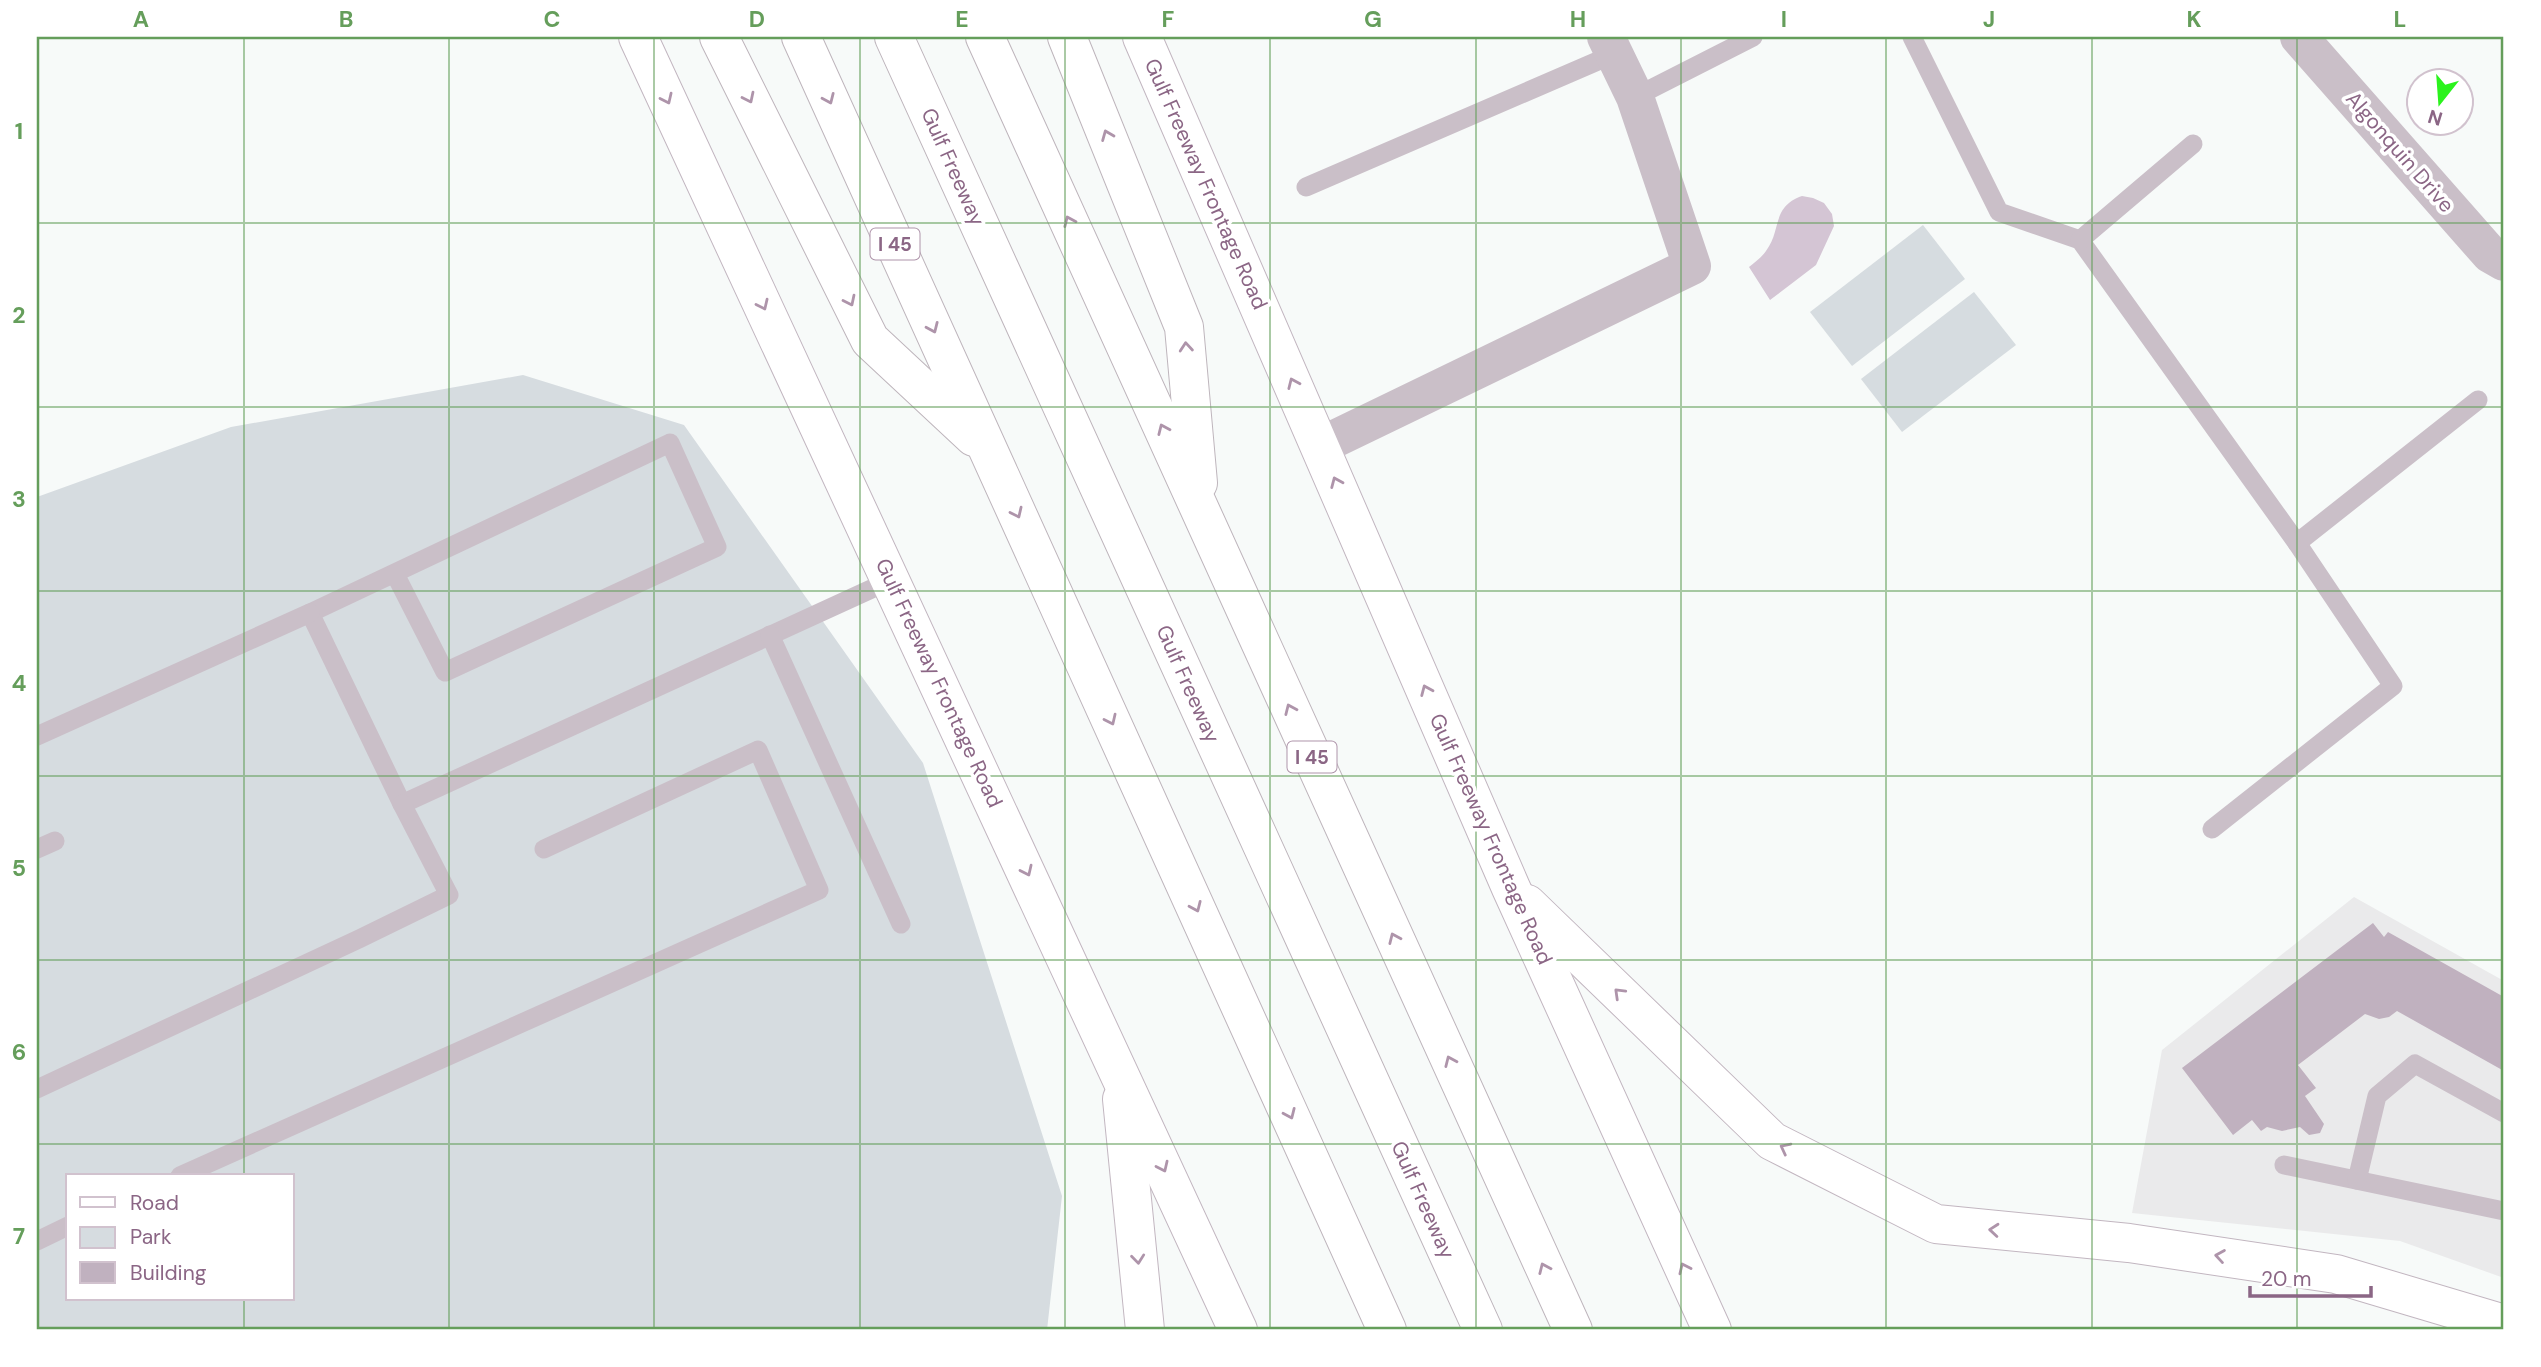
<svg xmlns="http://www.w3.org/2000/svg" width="2541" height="1367" viewBox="0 0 2541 1367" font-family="'DM Sans',sans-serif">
<rect width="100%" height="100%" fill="#f7faf9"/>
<path fill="#eaeaeb" d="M2354 897 2504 981V1278L2400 1241 2132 1213 2162 1050Z"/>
<g fill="#d6dce0" fill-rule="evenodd">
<path d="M1923 225 1965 279 1852 366 1810 312Z"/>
<path d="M1974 292 2016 345 1902 432 1861 379Z"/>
<path d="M523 375 684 425 923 763 1062 1196 1047 1330H37V497L231 427ZM68 1176H292V1299H68Z"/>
</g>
<path fill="#d4c5d4" d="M1802 196 1813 198 1824 203 1832 214 1834 226 1816 265 1770 300 1749 267C1755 262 1762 257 1766 251 1782 230 1771 207 1802 196Z"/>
<path fill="#c0b1bf" d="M2373 923 2384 937 2388 932 2504 997V1071L2397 1011 2389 1017 2379 1019 2365 1014 2298 1065 2316 1088 2305 1096 2324 1124 2320 1133 2309 1135 2300 1127 2282 1131 2267 1127 2261 1131 2252 1120 2233 1135 2182 1068Z"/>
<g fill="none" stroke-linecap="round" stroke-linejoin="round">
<g stroke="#c2b6c0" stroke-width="40">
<g id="secondary">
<path d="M638 37 1238 1330"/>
<path d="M1142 37 1511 888 1712 1330"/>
<path d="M1527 904 1772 1141 1936 1224 2129 1243 2336 1274 2504 1324"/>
<path d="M1122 1099 1145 1330"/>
</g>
</g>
<g stroke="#beb5bc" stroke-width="40">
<g id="highway">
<path d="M719 37 870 340 974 437"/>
<path d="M801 37 1387 1330"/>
<path d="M894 37 1483 1330"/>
<path d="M985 37 1573 1330"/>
<path d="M1067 37 1184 327 1198 483"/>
</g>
</g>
<g stroke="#cabfc8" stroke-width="19">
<path d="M1912 37 1999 212 2080 240 2297 543 2393 686 2212 829"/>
<path d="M1635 97 1753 37"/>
<path d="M1306 187 1614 54"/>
<path d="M2080 240 2193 144"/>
<path d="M2297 543 2478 400"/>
<path d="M395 574 445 672 717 547 670 443 310 613 402 804 891 580"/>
<path d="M770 635 901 924"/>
<path d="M37 736 310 613"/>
<path d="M37 849 55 841"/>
<path d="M37 1089 359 939 449 895 402 804"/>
<path d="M2284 1165 2504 1211"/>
<path d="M180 1176 819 890 758 750 544 849"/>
<path d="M2357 1180 2377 1096 2415 1064 2504 1113"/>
<path d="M37 1241 68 1226"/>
</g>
<g stroke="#cabfc8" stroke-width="38">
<path d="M2299 37 2490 254 2504 262"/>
<path d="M1320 446 1692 266 1635 97 1606 37"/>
</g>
<use href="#secondary" stroke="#fff" stroke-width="38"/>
<use href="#highway" stroke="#fff" stroke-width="38"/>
</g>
<defs><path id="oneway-chevron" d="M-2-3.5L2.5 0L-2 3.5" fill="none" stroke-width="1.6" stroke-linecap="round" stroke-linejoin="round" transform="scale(1.75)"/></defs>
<g stroke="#ae94aa">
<use href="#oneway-chevron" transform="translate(749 98) rotate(64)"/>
<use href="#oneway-chevron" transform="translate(667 99) rotate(65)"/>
<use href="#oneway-chevron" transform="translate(829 99) rotate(66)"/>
<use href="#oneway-chevron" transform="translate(1107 135) rotate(-112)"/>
<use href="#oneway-chevron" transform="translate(1069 221) rotate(-114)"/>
<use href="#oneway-chevron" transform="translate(850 301) rotate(64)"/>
<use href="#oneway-chevron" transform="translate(763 305) rotate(65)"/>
<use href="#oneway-chevron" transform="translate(933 328) rotate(66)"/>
<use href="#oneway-chevron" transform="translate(1186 347) rotate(-95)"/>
<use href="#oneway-chevron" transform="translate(1293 383) rotate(-114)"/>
<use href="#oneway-chevron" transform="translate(1163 429) rotate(-114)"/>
<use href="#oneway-chevron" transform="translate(1336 482) rotate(-113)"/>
<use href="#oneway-chevron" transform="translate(1017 513) rotate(65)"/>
<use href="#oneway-chevron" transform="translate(1426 690) rotate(-113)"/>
<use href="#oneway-chevron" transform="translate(1290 709) rotate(-114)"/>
<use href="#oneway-chevron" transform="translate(1111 720) rotate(65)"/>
<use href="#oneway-chevron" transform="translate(1027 871) rotate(65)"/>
<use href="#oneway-chevron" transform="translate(1196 907) rotate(66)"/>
<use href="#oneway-chevron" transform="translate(1394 938) rotate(-114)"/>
<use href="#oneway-chevron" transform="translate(1619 993) rotate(-136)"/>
<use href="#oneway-chevron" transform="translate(1450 1061) rotate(-114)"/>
<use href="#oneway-chevron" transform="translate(1290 1114) rotate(66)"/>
<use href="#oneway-chevron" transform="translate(1785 1148) rotate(-153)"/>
<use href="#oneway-chevron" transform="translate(1163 1167) rotate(65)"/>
<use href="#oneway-chevron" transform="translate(1994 1230) rotate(-175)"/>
<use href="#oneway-chevron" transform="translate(2220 1256) rotate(-171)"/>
<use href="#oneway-chevron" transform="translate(1138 1259) rotate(84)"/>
<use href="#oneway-chevron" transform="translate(1544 1268) rotate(-114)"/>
<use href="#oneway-chevron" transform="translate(1684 1268) rotate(-115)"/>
</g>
<path fill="none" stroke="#659e5b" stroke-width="2" stroke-opacity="0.55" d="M244 37V1176M449 37V1330M654 37V1330M860 37V1330M1065 37V1330M1270 37V1330M1476 37V1330M1681 37V1330M1886 37V1330M2092 37V1330M2297 37V1330M37 223H2504M37 407H2504M37 591H2504M37 776H2504M37 960H2504M37 1144H2504M244 1299V1330"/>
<g text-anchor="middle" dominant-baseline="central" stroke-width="7" stroke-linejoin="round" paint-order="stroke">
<g fill="#fff" stroke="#ae94aa" stroke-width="2">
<rect x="870.5" y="228.5" width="49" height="31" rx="5"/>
<rect x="1287.5" y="741.5" width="49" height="31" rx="5"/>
</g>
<g font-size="19" font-weight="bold" fill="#8b6685">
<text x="895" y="244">I 45</text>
<text x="1312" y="757">I 45</text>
</g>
<g font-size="21" fill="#8b6685" stroke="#fff">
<text transform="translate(2400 152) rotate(49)">Algonquin Drive</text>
<text transform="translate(953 167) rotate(66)">Gulf Freeway</text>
<text transform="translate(1206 184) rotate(66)">Gulf Freeway Frontage Road</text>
<text transform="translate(939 683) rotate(65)">Gulf Freeway Frontage Road</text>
<text transform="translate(1188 684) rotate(66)">Gulf Freeway</text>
<text transform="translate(1491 839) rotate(66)">Gulf Freeway Frontage Road</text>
<text transform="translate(1423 1200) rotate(66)">Gulf Freeway</text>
</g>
</g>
<rect width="2541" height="1367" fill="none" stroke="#ffffff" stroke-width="77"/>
<rect x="66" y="1174" width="228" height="126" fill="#ffffff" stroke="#d1c2ce" stroke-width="2"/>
<rect x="80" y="1197" width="35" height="10" fill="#ffffff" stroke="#d1c2ce" stroke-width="2"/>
<text x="130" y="1210" font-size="21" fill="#8b6685">Road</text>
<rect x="80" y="1227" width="35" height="21" fill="#d6dce0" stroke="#d1c2ce" stroke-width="2"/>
<text x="130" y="1244" font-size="21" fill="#8b6685">Park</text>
<rect x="80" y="1262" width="35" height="21" fill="#c0b1bf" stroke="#d1c2ce" stroke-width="2"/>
<text x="130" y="1280" font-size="21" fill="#8b6685">Building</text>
<g transform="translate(2440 102) rotate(197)"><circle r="33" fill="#ffffff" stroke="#d1c2ce" stroke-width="2"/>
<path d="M0-5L12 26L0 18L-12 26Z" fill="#2bf31d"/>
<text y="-10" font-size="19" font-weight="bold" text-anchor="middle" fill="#8b6685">N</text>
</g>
<path d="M2250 1286v10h121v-10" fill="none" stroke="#8b6685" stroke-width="3.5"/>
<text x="2261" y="1286" font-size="21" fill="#8b6685" stroke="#ffffff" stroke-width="5" paint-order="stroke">20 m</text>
<rect x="38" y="38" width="2464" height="1290" fill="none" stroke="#659e5b" stroke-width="2.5"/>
<g font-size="23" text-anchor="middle" font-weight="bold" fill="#659e5b">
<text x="141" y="27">A</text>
<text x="346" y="27">B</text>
<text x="552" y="27">C</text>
<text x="757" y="27">D</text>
<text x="962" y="27">E</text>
<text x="1168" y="27">F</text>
<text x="1373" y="27">G</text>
<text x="1578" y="27">H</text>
<text x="1784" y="27">I</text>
<text x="1989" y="27">J</text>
<text x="2194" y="27">K</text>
<text x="2400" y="27">L</text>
<text x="19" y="139">1</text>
<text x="19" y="323">2</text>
<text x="19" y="507">3</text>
<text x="19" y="691">4</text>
<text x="19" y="876">5</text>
<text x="19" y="1060">6</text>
<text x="19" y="1244">7</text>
</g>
</svg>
